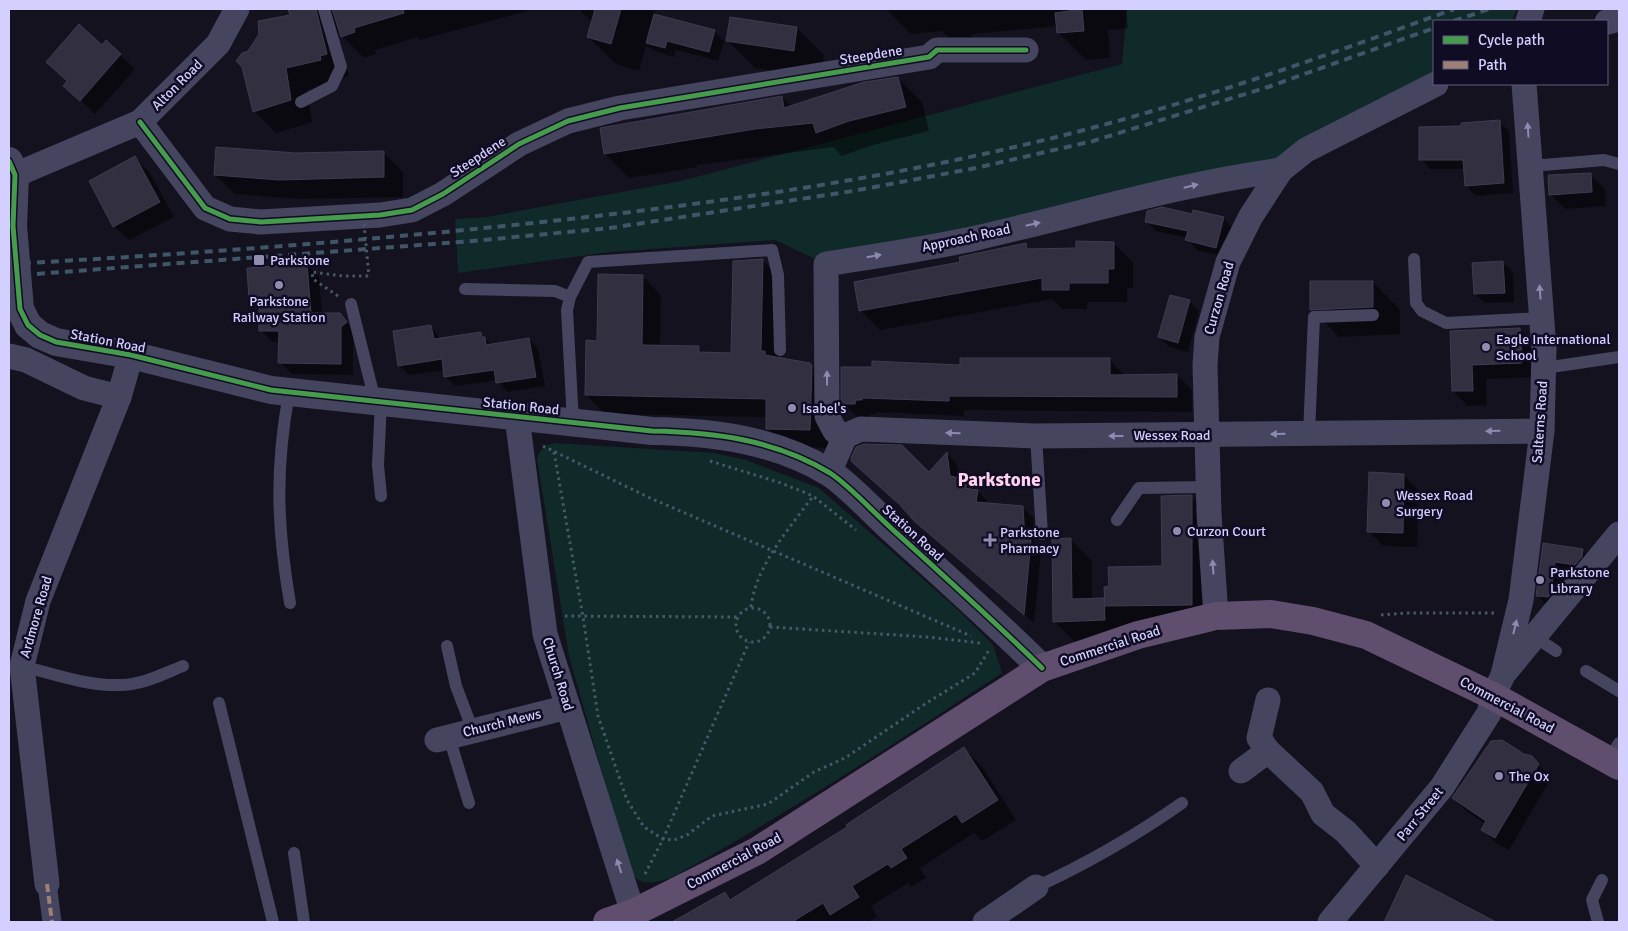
<svg xmlns="http://www.w3.org/2000/svg" width="1628" height="931" viewBox="0 0 1628 931" font-family="Signika,sans-serif">
<rect width="100%" height="100%" fill="#14121e"/>
<g fill="#102a2a">
<path d="M1127 9H1517L1512 21H1434V84L1281 170 826 264 775 240 610 252 458 273 455 219 487 217 681 181 1122 64Z"/>
<path d="M554 443 714 453 746 460 819 488 956 608 993 645 1002 673C893 745 786 814 671 878 654 883 637 888 629 867L569 656 537 459C540 449 544 446 554 443Z"/>
</g>
<g fill="#0007">
<path d="M290 9H531V10L419 40 417 37 375 50 376 54 364 58 342 36 339 28 338 34 349 76 341 78 342 82 307 90 312 122 276 133 254 111 248 53 291 16Z"/>
<path d="M579 9H652L660 17 714 31 724 41 718 61 676 50 674 57 657 52 646 46 639 71 616 64 588 37 592 22Z"/>
<path d="M886 9H1126L1128 28 1108 30 1110 58 1086 60 1058 32V26L972 34V37L950 39 942 31 911 34Z"/>
<path d="M797 28 824 55 821 78 755 68 727 40Z"/>
<path d="M102 47 120 55 135 69 95 114 65 86 68 82 47 62Z"/>
<path d="M898 78 922 102 929 131 873 145 842 156 833 147 697 165V167L629 178 605 154 782 97 792 107Z"/>
<path d="M1499 122 1509 131 1513 193 1476 196 1466 186 1465 169H1430L1421 159 1463 128Z"/>
<path d="M383 152 403 172V197L300 199 235 194 215 175 296 154Z"/>
<path d="M135 158 150 173 174 217 129 240 114 226Z"/>
<path d="M1590 174 1605 189 1606 206 1565 209 1550 194Z"/>
<path d="M1193 215 1223 218 1233 228 1226 257 1197 250 1187 238 1156 231 1146 221Z"/>
<path d="M1113 243 1133 262V288H1127V302H1087V309H1062L1052 299 880 330 861 311 962 263 1025 245 1031 250H1077Z"/>
<path d="M762 260 781 279 779 359 810 364 829 383 828 448 785 447 767 428V417L605 414 586 395 598 342 643 277 661 295 660 346 698 347 704 353 732 354Z"/>
<path d="M1503 263 1513 272 1514 302 1485 303 1475 294Z"/>
<path d="M307 265 319 277 322 314H339L358 335 353 340V375L292 374 280 362V342H273L260 330 261 309 250 299Z"/>
<path d="M1373 282 1400 310V334L1339 337 1312 309Z"/>
<path d="M1189 301 1199 311 1188 352 1169 347 1160 337Z"/>
<path d="M431 326 441 339 481 333 492 346 529 339 538 349 545 386 507 392 497 380 455 386 446 376 445 370 409 375 399 365Z"/>
<path d="M1520 330 1535 344 1536 377 1486 379 1487 405 1468 406 1453 391 1451 332Z"/>
<path d="M1109 359 1125 376 1177 375 1192 390V412L964 410V416L876 412V414H870V419L858 418 843 403 961 366Z"/>
<path d="M947 454 957 464 959 479 969 481 988 502V505L1022 507 1033 518 1034 545 1041 551 1034 623 926 532 929 473Z"/>
<path d="M1404 475 1418 490 1417 547 1383 546 1369 531Z"/>
<path d="M1192 497 1219 524V631L1134 632 1125 624V641L1075 642 1054 621 1071 540 1092 561V600H1104L1106 602 1163 568Z"/>
<path d="M1544 545 1582 550 1592 560 1585 574 1564 571 1560 604 1547 605 1537 595Z"/>
<path d="M964 749 983 768 1016 820 982 841 974 833 920 868 926 878 911 887 908 883 871 906 877 917 868 922H675L725 893 732 900 849 827Z"/>
<path d="M1523 755 1531 757 1551 778 1509 850 1496 843 1483 830 1486 824 1466 811 1453 798Z"/>
<path d="M1407 876 1494 922H1387Z"/>
</g>
<g fill="#322f41" stroke="#3f3b53">
<path d="M288 9H316L327 54 320 56 321 60 286 68 291 100 253 112 242 67 236 61 242 53 248 51 259 34 258 21 290 15Z"/>
<path d="M332 9H403L404 13 354 28 355 32 341 37Z"/>
<path d="M595 9H621L611 44 587 37Z"/>
<path d="M1082 9 1084 31 1057 33 1055 13Z"/>
<path d="M654 14 715 30 709 52 667 41 665 48 646 43Z"/>
<path d="M730 17 797 27 794 51 726 41Z"/>
<path d="M79 24 102 45 106 40 121 54 80 101 63 86 67 81 46 62Z"/>
<path d="M898 77 906 107 849 121 816 133 813 123 755 129 604 154 600 128 782 96 784 108 864 82Z"/>
<path d="M1500 120 1504 183 1465 186 1463 160H1419V127L1461 126V123Z"/>
<path d="M216 147 296 153 384 151V177L280 180 214 175Z"/>
<path d="M135 156 160 202 113 227 89 181Z"/>
<path d="M1591 173 1592 192 1549 195 1548 175Z"/>
<path d="M1162 207 1192 214 1193 210 1224 217 1216 248 1185 240 1188 231 1145 222 1147 211Z"/>
<path d="M1076 241 1114 242V269H1108V283H1069V290H1042V278L859 311 854 282 960 262 959 257 1026 243 1027 249 1076 248Z"/>
<path d="M763 259 761 351H765V355L810 363 812 366 810 430 766 429V399L585 395 586 340 597 341 598 274 643 275 642 345 699 346V352L731 353 733 261Z"/>
<path d="M1503 261 1505 293 1474 294 1472 263Z"/>
<path d="M307 264 311 313H340L347 322 341 327V364L278 363 279 331H259V299H249L247 268Z"/>
<path d="M1310 281H1373V307L1310 310Z"/>
<path d="M1170 295 1190 300 1178 343 1158 337Z"/>
<path d="M431 325 434 339 481 332 482 337H485L486 345 529 338 536 377 496 383 494 370 444 377 442 359 398 366 393 331Z"/>
<path d="M1520 328 1522 363 1472 365 1473 391H1452L1450 331Z"/>
<path d="M960 358H1110V375L1177 374V397L949 396V401L862 398V400H856L855 404H841V367H872V361L960 365Z"/>
<path d="M864 444 902 445 929 472 947 452 950 476 970 480 965 488 978 490 976 502 1023 506 1025 540H1031L1024 615 914 521 900 505 852 462 851 458 856 447Z"/>
<path d="M1369 472 1404 474 1403 533 1367 532Z"/>
<path d="M1192 495V605L1105 606 1104 587 1109 586 1108 567 1162 566 1161 496Z"/>
<path d="M1071 538 1072 599 1104 598 1105 620 1053 622 1052 539Z"/>
<path d="M1543 543 1583 549 1582 557 1575 565 1555 562 1551 594 1548 597 1536 596Z"/>
<path d="M1502 740 1524 754 1532 756 1539 764 1495 838 1481 830 1486 821 1452 798 1491 741Z"/>
<path d="M964 747 998 800 962 823 956 814 901 849 907 858 891 868 888 864 852 886 859 897 830 915 823 903 792 922H672L725 892 730 900 847 827 846 825Z"/>
<path d="M1406 875 1496 922H1384Z"/>
</g>
<g fill="none" stroke-linecap="round" stroke-linejoin="round">
<g stroke="#475969" stroke-width="3" stroke-dasharray="2.5 4" stroke-linecap="butt">
<path d="M338 296 313 279 312 272 343 276H369"/>
<path d="M543 446 650 498 971 636"/>
<path d="M554 452 583 617 598 716 627 800 644 827 663 839 674 840 687 835 712 816 768 804 814 772 845 758 925 704 975 673 989 650"/>
<path d="M710 461 781 483 813 496 856 530"/>
<path d="M751 607C756 565 789 529 813 496"/>
<circle cx="753" cy="625" r="17"/>
<path d="M1381 615 1406 613H1495"/>
<path d="M565 616 737 617"/>
<path d="M770 627 927 637 980 643"/>
<path d="M645 874 663 839 749 642"/>
</g>
<g stroke="#464560" stroke-width="12">
<path d="M301 102 332 86 341 67 324 9"/>
<path d="M1531 166 1604 160 1619 164"/>
<path d="M1414 259 1416 303 1422 311 1446 323 1542 318"/>
<path d="M465 289 555 291 570 297"/>
<path d="M351 304 375 401"/>
<path d="M1544 368 1619 357"/>
<path d="M289 393C275 470 277 527 290 603"/>
<path d="M381 402 378 465 381 496"/>
<path d="M573 422 567 310 570 297 588 262 772 250 778 275 780 350"/>
<path d="M1309 434 1314 317 1373 315"/>
<path d="M1036 436 1042 534"/>
<path d="M1117 520 1139 488 1209 487"/>
<path d="M1535 637 1556 651"/>
<path d="M447 646 456 686 473 731"/>
<path d="M22 666C54 674 87 686 120 685 142 685 163 674 183 666"/>
<path d="M1586 671 1619 691"/>
<path d="M219 703 273 922"/>
<path d="M449 737 469 803"/>
<path d="M1609 760 1619 743"/>
<path d="M294 853 304 922"/>
<path d="M1036 887C1088 863 1135 836 1182 803"/>
<path d="M1598 922 1592 900 1602 880"/>
</g>
<path stroke="#464560" stroke-width="19" d="M47 884 52 922"/>
<g stroke="#464560" stroke-width="25">
<path d="M1528 21 1532 9"/>
<path d="M1607 22 1619 19"/>
<path d="M140 122 205 208 230 219 261 222 380 215 412 210 443 194 519 144 568 121 620 108 929 57 937 50H1026"/>
<path d="M15 175 140 122 218 44 237 9"/>
<path d="M9 356 26 360 84 388 119 397"/>
<path d="M517 417 545 634 633 913"/>
<path d="M845 436 835 431 827 416 826 264C876 256 927 249 976 238 1077 215 1178 184 1281 170"/>
<path d="M826 471 834 461 845 436 861 429 1036 436 1542 431"/>
<path d="M1216 616 1209 513 1205 365 1207 337 1228 262 1251 216 1281 170 1306 150 1436 84"/>
<path d="M1506 671 1619 534"/>
<path d="M1268 700 1259 738 1268 751"/>
<path d="M437 740 568 707"/>
<path d="M1241 771 1268 751 1312 792 1323 814 1346 832 1377 866"/>
<path d="M47 884 22 666 38 601 119 397 131 355"/>
<path d="M985 922 1036 887"/>
<path d="M1330 922 1442 787 1489 713 1493 696 1503 675 1521 600 1542 431 1544 349 1524 84"/>
</g>
<g stroke="#464560" stroke-width="28">
<path d="M9 161 15 175 13 226"/>
<path d="M20 309 28 325 40 335 56 342 131 355 271 390 652 431C714 432 776 440 830 473 850 486 874 513 892 529 943 575 993 620 1042 668"/>
</g>
<path stroke="#604e6e" stroke-width="28" d="M607 922 633 913 757 851 1042 668 1138 635 1216 616 1271 614 1313 621 1366 635 1493 696 1619 766"/>
<g stroke="#3f5668" stroke-width="4" stroke-dasharray="8 6" stroke-linecap="butt">
<path d="M1454 21 1489 9"/>
<path d="M9 264C174 255 339 243 504 226 700 206 897 179 1088 129 1213 96 1334 53 1454 9"/>
<path d="M9 276 473 241 610 228 853 191 976 168 1093 141 1268 87 1434 28"/>
</g>
<path stroke="#475969" stroke-width="3" stroke-dasharray="2.5 4" stroke-linecap="butt" d="M364 224 369 276"/>
<path stroke="#464560" stroke-width="28" d="M13 226 20 309"/>
<path stroke="#9e8076" stroke-width="4" stroke-dasharray="8 4" stroke-linecap="butt" d="M47 884 52 922"/>
<g stroke="#100c24" stroke-width="8">
<g id="cycleway">
<path d="M140 122 205 208 230 219 261 222 380 215 412 210 443 194 519 144 568 121 620 108 929 57 937 50H1026"/>
<path d="M9 161 15 175 13 226 20 309 28 325 40 335 56 342 131 355 271 390 652 431C714 432 776 440 830 473 850 486 874 513 892 529 943 575 993 620 1042 668"/>
</g>
</g>
<use href="#cycleway" stroke="#469c4c" stroke-width="5"/>
</g>
<defs><path id="oneway-solid" d="M-6-.8H1V-3.2L6.5 0L1 3.2V.8H-6Z" transform="scale(1.25)"/></defs>
<g fill="#8c8ab0">
<use href="#oneway-solid" transform="translate(1528 130) rotate(-94)"/>
<use href="#oneway-solid" transform="translate(1191 186) rotate(-13)"/>
<use href="#oneway-solid" transform="translate(1033 224) rotate(-13)"/>
<use href="#oneway-solid" transform="translate(874 256) rotate(-10)"/>
<use href="#oneway-solid" transform="translate(1540 292) rotate(-94)"/>
<use href="#oneway-solid" transform="translate(827 378) rotate(-90)"/>
<use href="#oneway-solid" transform="translate(1493 431) rotate(179)"/>
<use href="#oneway-solid" transform="translate(953 433) rotate(-178)"/>
<use href="#oneway-solid" transform="translate(1278 434) rotate(179)"/>
<use href="#oneway-solid" transform="translate(1116 436) rotate(180)"/>
<use href="#oneway-solid" transform="translate(1213 567) rotate(-94)"/>
<use href="#oneway-solid" transform="translate(1515 627) rotate(-76)"/>
<use href="#oneway-solid" transform="translate(619 866) rotate(-108)"/>
</g>
<g fill="#908db0" stroke="#100c24" stroke-width="2">
<rect x="253" y="254" width="12" height="12" rx="2.5"/>
<circle cx="279" cy="285" r="5"/>
<circle cx="1486" cy="347" r="5"/>
<circle cx="792" cy="408" r="5"/>
<circle cx="1386" cy="503" r="5"/>
<circle cx="1177" cy="531" r="5"/>
<path d="M987.5 532.5h5v5h5v5h-5v5h-5v-5h-5v-5h5z"/>
<circle cx="1540" cy="580" r="5"/>
<circle cx="1499" cy="776" r="5"/>
</g>
<g text-anchor="middle" dominant-baseline="central" stroke-width="5" stroke-linejoin="round" paint-order="stroke">
<g font-size="14" fill="#d3cfff" stroke="#100c24">
<text transform="translate(871 55) rotate(-9)">Steepdene</text>
<text transform="translate(177 85) rotate(-45)">Alton Road</text>
<text transform="translate(478 157) rotate(-33)">Steepdene</text>
<text transform="translate(966 238) rotate(-12)">Approach Road</text>
<text transform="translate(1219 298) rotate(-74)">Curzon Road</text>
<text transform="translate(108 341) rotate(11)">Station Road</text>
<text transform="translate(521 406) rotate(6)">Station Road</text>
<text transform="translate(1540 422) rotate(-86)">Salterns Road</text>
<text x="1172" y="435">Wessex Road</text>
<text transform="translate(913 533) rotate(42)">Station Road</text>
<text transform="translate(36 617) rotate(-74)">Ardmore Road</text>
<text transform="translate(1110 646) rotate(-18)">Commercial Road</text>
<text transform="translate(558 674) rotate(73)">Church Road</text>
<text transform="translate(1507 705) rotate(28)">Commercial Road</text>
<text transform="translate(502 723) rotate(-14)">Church Mews</text>
<text transform="translate(1420 814) rotate(-51)">Parr Street</text>
<text transform="translate(734 861) rotate(-28)">Commercial Road</text>
</g>
<g font-size="14" fill="#d3cfff" stroke="#100c24" text-anchor="start">
<text x="270" y="260">Parkstone</text>
<text x="279" y="301" text-anchor="middle">Parkstone<tspan x="279" dy="16">Railway Station</tspan></text>
<text x="1496" y="339">Eagle International<tspan x="1496" dy="16">School</tspan></text>
<text x="802" y="408">Isabel's</text>
<text x="1396" y="495">Wessex Road<tspan x="1396" dy="16">Surgery</tspan></text>
<text x="1187" y="531">Curzon Court</text>
<text x="1000" y="532">Parkstone<tspan x="1000" dy="16">Pharmacy</tspan></text>
<text x="1550" y="572">Parkstone<tspan x="1550" dy="16">Library</tspan></text>
<text x="1509" y="776">The Ox</text>
</g>
<g font-size="19" font-weight="bold" fill="#ffd1ef" stroke="#100c24">
<text x="999" y="480">Parkstone</text>
</g>
</g>
<rect width="1628" height="931" fill="none" stroke="#d3cfff" stroke-width="20"/>
<rect x="1433" y="20" width="175" height="65" fill="#100c24" stroke="#5e5a7c"/>
<rect x="1443" y="36" width="25" height="8" fill="#469c4c" stroke="#5e5a7c"/>
<text x="1478" y="45" font-size="15" fill="#d3cfff">Cycle path</text>
<rect x="1443" y="61" width="25" height="8" fill="#9e8076" stroke="#5e5a7c"/>
<text x="1478" y="70" font-size="15" fill="#d3cfff">Path</text>
</svg>
